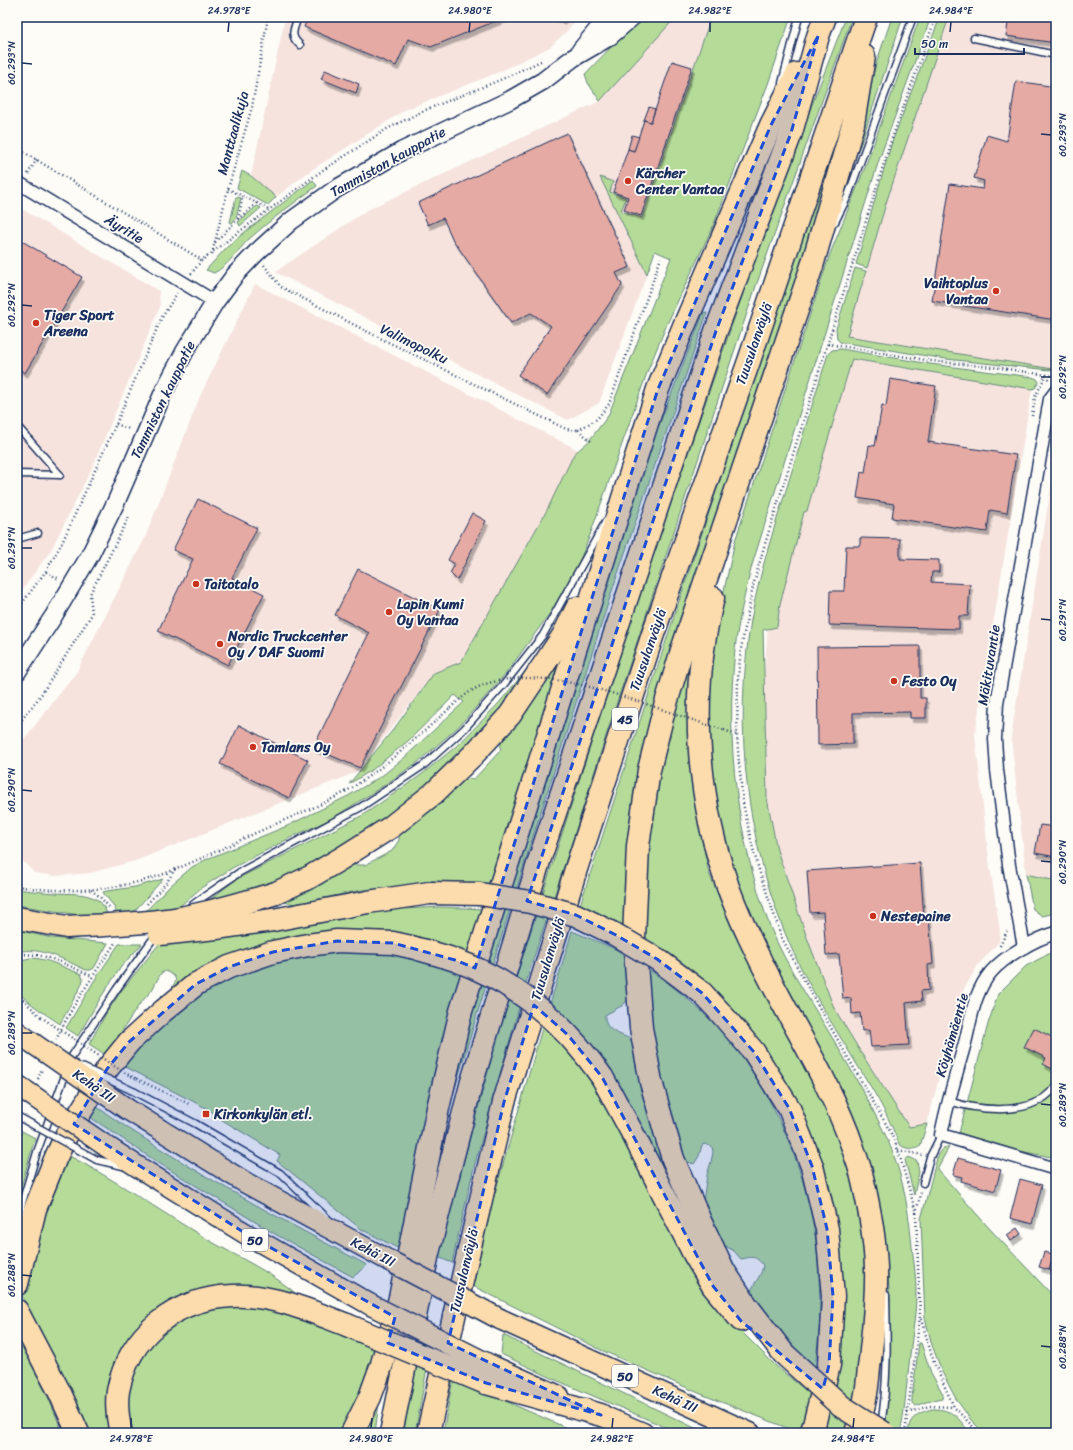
<svg xmlns="http://www.w3.org/2000/svg" width="1073" height="1450" viewBox="0 0 1073 1450" font-family="Sriracha,sans-serif">
<defs>
<filter id="shadow"><feDropShadow dx="2.5" dy="4.5" stdDeviation="0" flood-color="#0004"/></filter>
</defs>
<rect width="100%" height="100%" fill="#fdfcf7"/>
<filter id="ink" filterUnits="userSpaceOnUse"><feTurbulence type="fractalNoise" baseFrequency=".025" numOctaves="2"/><feDisplacementMap in="SourceGraphic" scale="8" xChannelSelector="R" yChannelSelector="G"/><feConvolveMatrix kernelMatrix="1 2 1 2 8 2 1 2 1" color-interpolation-filters="sRGB"/></filter>
<g filter="url(#ink)">
<g fill="#f6e3de">
<path d="M284 17H578L567 31 550 47 499 72 405 110 310 171 276 197 251 176 285 18Z"/>
<path d="M676 17H717L678 190 599 403 568 420 275 272 367 210 600 101Z"/>
<path d="M949 17H1056V370L847 336 887 200Z"/>
<path d="M17 206 159 291 160 307 91 470 51 550 17 597Z"/>
<path d="M255 284 578 450 598 458 469 676 434 674 357 772 135 861 90 873 56 876 34 873 17 855V748L76 673 145 538 200 396Z"/>
<path d="M843 358 1032 389 975 734 989 860 1000 931 999 942 978 965 964 989 954 1020 927 1124 909 1127 863 1056 834 1008 806 935 777 850 767 798 764 676 770 600Z"/>
<path d="M1056 455V881L1026 874 1011 737Z"/>
</g>
<g fill="#b4dc98" stroke="#68867b">
<path d="M647 17H676L600 101 588 83 585 74 623 35Z"/>
<path d="M711 17H791L768 84 714 224 667 324 648 370 590 535 578 565 553 609 507 672 486 696 458 727 418 762 383 786 333 818 294 836 234 867 201 888 173 912 142 915 171 885 192 867 207 859 287 826 348 796 383 775 404 758 464 702 455 695 408 741 372 770 349 784 396 726 434 673 461 662 547 510 574 454 588 442 608 416 671 258 655 251 647 274 600 177 613 182 610 192 626 198 621 211 642 218Z"/>
<path d="M846 17H852L756 286 615 708 572 842 530 969 474 1167 452 1263 438 1257 497 1037 593 737 656 546 747 281 811 107Z"/>
<path d="M892 17H903L860 146 850 168 862 114 877 61Z"/>
<path d="M920 17H931L879 160 752 565C745 593 738 621 735 650 725 743 737 841 771 929 786 964 807 996 827 1029 846 1060 864 1092 880 1124 901 1164 908 1203 912 1247 914 1262 916 1278 916 1293 916 1317 911 1341 909 1365 906 1387 905 1412 900 1433L886 1425 890 1349V1299L882 1215 860 1133 736 891 709 776 706 712 715 631 735 541 830 254 864 170Z"/>
<path d="M940 17H949L887 200 867 268 856 264 892 142Z"/>
<path d="M839 136 801 270 701 564 627 928 579 908 681 595 836 138Z"/>
<path d="M242 171 251 176 276 197 268 205 237 188Z"/>
<path d="M313 180 317 186C294 203 270 220 249 239 237 251 229 265 214 273L206 270 226 248 246 231Z"/>
<path d="M236 197 241 198 236 218 232 223 230 222Z"/>
<path d="M257 206 261 208 240 226 238 222Z"/>
<path d="M855 268 866 271 847 336 1053 369 1050 370 946 359 840 342 837 339 836 329Z"/>
<path d="M704 312 707 313 614 585 534 833 478 1011 447 1115 451 1077 640 480 655 435Z"/>
<path d="M841 349 930 364 1032 377 1037 379 1039 382 1035 388 1032 389 852 359 808 507 807 511 804 512 780 604 777 627 763 630 767 798 777 850 806 935 834 1008 863 1056 909 1127 927 1124 920 1146C912 1149 906 1150 899 1144 895 1134 891 1124 886 1114 877 1096 866 1079 856 1063 833 1025 808 986 790 945 746 843 733 730 751 620 759 575 773 531 787 487 801 442 814 398 828 354L832 350Z"/>
<path d="M698 621 690 712 691 770 698 821 709 873 733 931 788 1036 818 1088 835 1125 855 1186 864 1236 866 1281V1318L856 1403 833 1385C837 1343 844 1300 841 1258 833 1142 767 1020 670 954 661 948 651 943 642 937V890L657 777Z"/>
<path d="M575 626 491 887 420 884 362 890 296 904 283 902 285 898 346 865H365L392 851 399 840V830L462 780 474 779 500 751 502 736Z"/>
<path d="M555 631 512 699 467 751 369 834 263 889 201 906 237 879 363 815 421 775 460 743 498 704 532 663Z"/>
<path d="M1026 874 1056 881V913L1042 916 1033 909Z"/>
<path d="M163 879 131 915 118 916 113 905 104 894 103 892 107 891 135 887Z"/>
<path d="M17 889C30 891 42 892 55 893 69 894 85 892 98 900 103 904 106 910 108 916L79 915 17 905Z"/>
<path d="M440 907 485 909 470 956 364 934 170 992 176 980 174 976 166 971 161 973 152 990 139 1005 106 1055 89 1044 107 1012 122 990 159 944 385 910Z"/>
<path d="M17 930 52 938 108 943 94 968 91 970H86C64 960 42 946 17 952Z"/>
<path d="M572 931 613 948 627 956 630 997 623 1005 605 1015C604 1032 620 1033 632 1040L687 1215 550 1004Z"/>
<path d="M119 944H142L121 967 101 997 78 1036 66 1028 94 981Z"/>
<path d="M335 950 393 953 465 973 403 1251 361 1229 277 1161 280 1155 214 1115V1113L206 1108 118 1063 162 1018 222 979 259 965Z"/>
<path d="M1056 950V1158L1020 1151 959 1133 988 1024 998 994 1026 966Z"/>
<path d="M30 958C48 958 64 968 81 974L83 979 82 984 60 1024C50 1017 21 999 17 989 15 983 17 967 17 961Z"/>
<path d="M643 966C686 993 724 1030 754 1071 759 1079 764 1089 768 1098 795 1148 814 1205 818 1262 819 1278 820 1295 820 1311 820 1330 817 1349 815 1368L784 1339 763 1314 751 1292C754 1282 762 1276 763 1265 755 1255 752 1257 741 1259L734 1251 717 1241 702 1208 707 1175 711 1162 713 1152 712 1147 705 1144 702 1145 699 1156 694 1164 685 1161 654 1054Z"/>
<path d="M543 1025 561 1039 600 1091 664 1220 701 1281 730 1320 776 1366 810 1394 800 1433 701 1394 601 1350 473 1286 492 1203Z"/>
<path d="M91 1103C178 1164 273 1215 367 1265L353 1277 275 1234 157 1162 84 1113Z"/>
<path d="M22 1131 35 1138 17 1201V1147Z"/>
<path d="M949 1147 937 1169 989 1228 1056 1299V1433H984L971 1420 956 1399 942 1372 932 1345 925 1318 921 1219 938 1154 943 1148Z"/>
<path d="M64 1153C113 1178 158 1210 205 1238 239 1258 275 1273 303 1300H178L155 1312 141 1324 108 1420 109 1433H89L67 1386 21 1294 37 1224Z"/>
<path d="M909 1157 917 1161 919 1172 914 1195 905 1160Z"/>
<path d="M227 1305C283 1307 328 1327 379 1347L361 1395 343 1433H127L125 1402 136 1361 158 1333 187 1316Z"/>
<path d="M503 1335 697 1429 708 1433H679L670 1429 556 1380 501 1354Z"/>
<path d="M17 1336 48 1397 63 1433H20L17 1393Z"/>
<path d="M919 1343H921L931 1373 943 1394 942 1399 926 1402 915 1406 912 1403V1398Z"/>
<path d="M416 1363 427 1368 415 1433H403Z"/>
<path d="M453 1378 578 1433H443Z"/>
<path d="M379 1402 375 1433H363Z"/>
<path d="M828 1407 850 1423 847 1433H819Z"/>
<path d="M932 1409C954 1409 958 1418 970 1433H908C909 1417 918 1413 932 1409Z"/>
</g>
<g fill="#e5aaa3" stroke="#1b2f5e" filter="url(#shadow)">
<path d="M308 17H506L431 47 408 39 396 66 304 27Z"/>
<path d="M555 17H565L562 20Z"/>
<path d="M1009 17H1036L1056 20V43L1006 36Z"/>
<path d="M672 61 692 67 641 216 624 210 628 197 613 192 628 149 634 151 644 120 651 122Z"/>
<path d="M325 70 359 84 356 93 321 79Z"/>
<path d="M1016 81 1056 87V320L932 301 950 184 983 189 984 181 974 178 987 135 1007 141Z"/>
<path d="M649 107 655 109 651 122 644 120Z"/>
<path d="M567 133 630 267 616 273 622 285 547 395 518 375 551 326 531 313 511 323 453 240 443 218 428 225 418 203Z"/>
<path d="M632 135 639 137 634 151 628 149Z"/>
<path d="M17 238 82 277 25 373 17 368Z"/>
<path d="M890 379 936 386 928 442 1016 455 1007 513 990 510 987 532 892 518 894 504 857 498 861 472 865 473 869 445 875 446 882 405 886 406Z"/>
<path d="M198 499 257 528 232 578 264 594 228 665 158 631 193 559 173 550Z"/>
<path d="M472 513 486 521 457 580 450 573 455 564 448 560Z"/>
<path d="M860 538 900 539V559L939 560V572H932L931 582 970 584 968 616H959V629L829 625 830 591H844L846 546H860Z"/>
<path d="M358 569 440 610 360 768 313 748 369 633 335 615Z"/>
<path d="M920 646V698H926V718H910V712L853 713V744L818 745 817 647Z"/>
<path d="M239 725 308 760 289 798 220 764Z"/>
<path d="M1040 825 1056 827V857L1035 853Z"/>
<path d="M920 863 924 918H929L933 964 928 965 929 990 921 991 922 1001 906 1003 909 1045 871 1047 869 1030 862 1031 860 1013 852 1014 851 998 843 999 839 954 826 955 823 912 810 913 807 871Z"/>
<path d="M1034 1028 1056 1039V1071L1043 1064 1046 1058 1024 1047Z"/>
<path d="M958 1158 1001 1170 995 1191 961 1181 962 1177 953 1175Z"/>
<path d="M1020 1179 1042 1185 1032 1224 1010 1218Z"/>
<path d="M1017 1228 1021 1234 1011 1241 1007 1235Z"/>
<path d="M1055 1251H1056V1272L1049 1270Z"/>
<path d="M1044 1252 1054 1254 1049 1270 1039 1267Z"/>
</g>
<g fill="none" stroke-linecap="round" stroke-linejoin="round">
<g stroke="#1b2f5e" stroke-width="9">
<g id="service">
<path d="M298 17C294 29 289 36 300 45"/>
<path d="M974 38 1056 55"/>
<path d="M782 83 799 17"/>
<path d="M835 222 848 196 913 17"/>
<path d="M17 426 60 475"/>
<path d="M17 474 60 475"/>
<path d="M17 539 38 533"/>
<path d="M187 909 199 900 240 872 361 807 424 765 464 729 505 683 543 635 606 521"/>
<path d="M135 1092 196 1124 280 1173 328 1219"/>
<path d="M949 1101C976 1110 1021 1115 1045 1097 1049 1094 1052 1091 1054 1088"/>
<path d="M97 1160 123 1166"/>
<path d="M923 1183 930 1157 941 1135"/>
<path d="M17 1229 22 1203 37 1152 72 1056 116 990 155 936"/>
<path d="M881 1426C888 1382 887 1339 886 1295"/>
</g>
</g>
<g stroke="#1b2f5e" stroke-width="15">
<g id="minor">
<path d="M17 182 215 302"/>
<path d="M1056 933C1035 939 1005 956 991 972 974 992 971 1019 965 1043 956 1074 947 1104 941 1135L1056 1169"/>
<path d="M1024 947 1009 865 997 770 995 739 997 703 1050 399 1056 391"/>
</g>
</g>
<g stroke="#1b2f5e" stroke-width="20">
<g id="secondary">
<path d="M580 51 608 17"/>
<path d="M17 672 53 617 90 555 116 502 164 391 185 351 215 302 235 275 256 253 291 221 336 189 402 151 510 100 543 81 573 58 609 37 632 17"/>
</g>
</g>
<g stroke="#1b2f5e" stroke-width="23">
<g id="trunk">
<path d="M17 1032 31 1042"/>
<path d="M127 1109 246 1183 388 1260"/>
<path d="M106 1146 143 1170 248 1235 371 1305"/>
<path d="M500 1319 750 1433"/>
<path d="M490 1365 559 1396"/>
<path d="M586 1409 643 1433"/>
</g>
</g>
<g stroke="#1b2f5e" stroke-width="25">
<g id="motorway">
<path d="M713 598C689 692 696 795 728 887 742 925 761 963 780 998 806 1047 835 1095 853 1148 856 1158 860 1167 862 1177 869 1206 875 1238 876 1268 877 1299 873 1330 870 1360 868 1373 868 1386 865 1399 863 1411 859 1422 856 1433"/>
<path d="M276 893 310 877 342 858 391 827 434 793 474 754 510 715 563 636 577 608"/>
<path d="M17 918 67 927"/>
<path d="M273 920 368 902 430 893"/>
<path d="M702 993 719 1011 754 1052 789 1108 812 1166 827 1229 833 1296 829 1365 814 1425 811 1433"/>
<path d="M602 1077 634 1136 694 1254 713 1286 741 1320"/>
<path d="M17 1284 35 1209 56 1157 67 1134 107 1069 129 1042 163 1011 196 984 229 967 273 952 308 945 337 941 393 943 411 947"/>
<path d="M17 1311 60 1393 78 1433"/>
<path d="M784 1354 747 1306 724 1271 700 1221 673 1159 651 1082 641 1028 634 938 638 846 649 770 664 710 682 650 812 266 853 124 864 56"/>
<path d="M486 1383 601 1415"/>
<path d="M121 1433C118 1420 116 1404 118 1391 129 1334 176 1298 233 1296 273 1294 310 1311 347 1325"/>
<path d="M352 1433 370 1397 382 1364 400 1298 438 1108 461 1011 629 479 658 389 684 326 771 125 797 74"/>
<path d="M391 1433 428 1253 471 1085 539 861 716 331 791 133 818 36 825 17"/>
<path d="M428 1433 466 1263 504 1102 576 869 653 634 749 361 866 17"/>
</g>
</g>
<g stroke="#1b2f5e" stroke-width="2.5" stroke-dasharray="1 3" stroke-linecap="butt">
<path d="M17 148 202 260"/>
<path d="M28 174 37 159"/>
<path d="M228 189 265 207 268 210"/>
<path d="M238 219 243 196"/>
<path d="M215 242 238 219 257 203"/>
<path d="M212 254 228 189 252 107 268 17"/>
<path d="M264 265 281 287 374 335 566 429 578 430"/>
<path d="M191 274 202 260 236 234 323 170 387 129 423 111 500 80 543 60"/>
<path d="M828 344 932 361 1001 368 1046 375 1049 380"/>
<path d="M1032 416 1035 397 1046 375 1056 376"/>
<path d="M116 424 129 429"/>
<path d="M578 430 597 419 609 404 661 258"/>
<path d="M578 430 592 442"/>
<path d="M46 572 59 579"/>
<path d="M17 610 46 571 62 543 116 424 161 319 177 293"/>
<path d="M17 726 41 695 92 614 90 594 129 517"/>
<path d="M724 730 737 735"/>
<path d="M17 886C62 894 117 891 161 875 198 861 233 843 269 827 299 813 332 802 359 783 392 761 421 734 450 708"/>
<path d="M91 890 99 896 109 907"/>
<path d="M147 904 167 882 175 869"/>
<path d="M1000 946 1007 931"/>
<path d="M17 955C45 951 68 966 92 976"/>
<path d="M17 994 41 1017"/>
<path d="M56 1040C72 1005 94 975 115 943"/>
<path d="M38 1079 42 1069"/>
<path d="M137 1079 189 1104"/>
<path d="M17 1138 21 1128"/>
<path d="M898 1150 922 1155"/>
<path d="M916 1213 921 1192"/>
<path d="M921 1319 934 1363 954 1407 979 1433"/>
<path d="M907 1413 929 1406 953 1407"/>
<path d="M905 1433 920 1316 916 1213 898 1150 890 1131 811 993 782 938 759 870 752 845 743 803 739 764 737 735 738 678 741 649 753 586 764 547 890 144 936 17"/>
</g>
<use href="#service" stroke="#fdfcf7" stroke-width="6"/>
<use href="#minor" stroke="#fdfcf7" stroke-width="12"/>
<use href="#secondary" stroke="#fdfcf7" stroke-width="17"/>
<use href="#trunk" stroke="#fcdcac" stroke-width="20"/>
<use href="#motorway" stroke="#fcdcac" stroke-width="22"/>
<g stroke="#1b2f5e" stroke-width="9" stroke-linecap="butt">
<g id="service-bridge">
<path d="M80 1066 135 1092"/>
<path d="M17 1116 97 1160"/>
</g>
</g>
<g stroke="#1b2f5e" stroke-width="23" stroke-linecap="butt">
<g id="trunk-bridge">
<path d="M31 1042 127 1109"/>
<path d="M17 1085 106 1146"/>
<path d="M388 1260 500 1319"/>
<path d="M371 1305 490 1365"/>
</g>
</g>
<g stroke="#1b2f5e" stroke-width="25" stroke-linecap="butt">
<g id="motorway-bridge">
<path d="M430 893 480 894 530 902 576 915 616 935 657 959 702 993"/>
<path d="M67 927C105 925 143 924 180 918 213 912 244 903 276 893"/>
<path d="M160 934 216 928 273 920"/>
<path d="M411 947C425 951 441 955 455 960 516 982 565 1024 602 1077"/>
<path d="M347 1325 486 1383"/>
<path d="M784 1354 841 1406 884 1433"/>
</g>
</g>
<g stroke="#1b2f5e" stroke-width="2.5" stroke-dasharray="1 3" stroke-linecap="butt">
<path d="M450 708C460 699 470 690 483 685 536 666 604 690 655 707 678 715 701 723 724 730"/>
<path d="M41 1017 123 1072 137 1079"/>
</g>
<use href="#service-bridge" stroke="#fdfcf7" stroke-width="6"/>
<use href="#trunk-bridge" stroke="#fcdcac" stroke-width="20"/>
<use href="#motorway-bridge" stroke="#fcdcac" stroke-width="22"/>
</g>
</g>
<path fill="#1d4ed8" fill-opacity="0.2" stroke="#1d4ed8" stroke-width="3" stroke-dasharray="8 5" stroke-linejoin="round" d="M818 36 791 133 716 331 527 901 576 915 616 935 657 959 702 993 754 1052 789 1108 812 1166 827 1229 833 1296 829 1365 823 1389 741 1321 713 1286 602 1077 568 1035 534 1005 504 1102 448 1343 601 1415 486 1383 388 1343 395 1317 248 1235 74 1124 107 1069 129 1042 196 984 229 967 273 952 337 941 393 943 455 960 475 968 658 389 771 125Z"/>
<path fill="none" stroke="#1b2f5e" stroke-width="1.5" d="M228 32 229 22M469 32 470 22M710 32V22M950 32 951 22M22 63 32 64M1041 134 1051 135M22 305 32 306M1041 377H1051M22 548H32M1041 619 1051 620M22 790 32 791M1041 861 1051 862M22 1033H32M1041 1104 1051 1105M22 1275 32 1276M1041 1346 1051 1347M131 1428V1418M371 1428 372 1418M612 1428 613 1418M853 1428 854 1418"/>
<g fill="#c8321e" stroke="#fdfcf7" stroke-width="1.5">
<circle cx="628" cy="181" r="4"/>
<circle cx="996" cy="291" r="4"/>
<circle cx="36" cy="323" r="4"/>
<circle cx="196" cy="584" r="4"/>
<circle cx="389" cy="612" r="4"/>
<circle cx="220" cy="644" r="4"/>
<circle cx="894" cy="681" r="4"/>
<circle cx="253" cy="747" r="4"/>
<circle cx="873" cy="916" r="4"/>
<rect x="202" y="1110" width="8" height="8" rx="2"/>
</g>
<g text-anchor="middle" dominant-baseline="central" stroke-width="3.5" stroke-linejoin="round" paint-order="stroke">
<g fill="#fdfcf7" stroke="#5f6c8c" stroke-width="1">
<rect x="612" y="708" width="26" height="22" rx="3"/>
<rect x="242" y="1229" width="26" height="22" rx="3"/>
<rect x="612" y="1365" width="26" height="22" rx="3"/>
</g>
<g font-size="13" font-weight="bold" fill="#1b2f5e">
<text x="625" y="719">45</text>
<text x="255" y="1240">50</text>
<text x="625" y="1376">50</text>
</g>
<g font-size="14" fill="#1b2f5e" stroke="#fdfcf7">
<text transform="translate(233 133) rotate(-75)">Manttaalikuja</text>
<text transform="translate(388 162) rotate(-29)">Tammiston kauppatie</text>
<text transform="translate(124 229) rotate(31)">Äyritie</text>
<text transform="translate(414 344) rotate(26)">Valimopolku</text>
<text transform="translate(754 344) rotate(-71)">Tuusulanväylä</text>
<text transform="translate(163 400) rotate(-64)">Tammiston kauppatie</text>
<text transform="translate(648 650) rotate(-71)">Tuusulanväylä</text>
<text transform="translate(989 665) rotate(-81)">Mäkituvantie</text>
<text transform="translate(548 959) rotate(-73)">Tuusulanväylä</text>
<text transform="translate(952 1035) rotate(-74)">Köyhämäentie</text>
<text transform="translate(94 1086) rotate(35)">Kehä III</text>
<text transform="translate(373 1252) rotate(28)">Kehä III</text>
<text transform="translate(464 1271) rotate(-77)">Tuusulanväylä</text>
<text transform="translate(675 1399) rotate(25)">Kehä III</text>
</g>
<g font-size="14" font-weight="bold" fill="#1b2f5e" stroke="#fdfcf7" text-anchor="start">
<text x="636" y="173">Kärcher<tspan x="636" dy="16">Center Vantaa</tspan></text>
<text x="988" y="283" text-anchor="end">Vaihtoplus<tspan x="988" dy="16">Vantaa</tspan></text>
<text x="44" y="315">Tiger Sport<tspan x="44" dy="16">Areena</tspan></text>
<text x="204" y="584">Taitotalo</text>
<text x="397" y="604">Lapin Kumi<tspan x="397" dy="16">Oy Vantaa</tspan></text>
<text x="228" y="636">Nordic Truckcenter<tspan x="228" dy="16">Oy / DAF Suomi</tspan></text>
<text x="902" y="681">Festo Oy</text>
<text x="261" y="747">Tamlans Oy</text>
<text x="881" y="916">Nestepaine</text>
<text x="214" y="1114">Kirkonkylän etl.</text>
</g>
</g>
<rect width="1073" height="1450" fill="none" stroke="#fdfcf7" stroke-width="44"/>
<path d="M915 48v6h109v-6" fill="none" stroke="#1b2f5e" stroke-width="2"/>
<text x="921" y="48" font-size="12" fill="#1b2f5e" stroke="#fdfcf7" stroke-width="3" paint-order="stroke">50 m</text>
<rect x="22" y="22" width="1029" height="1406" fill="none" stroke="#1b2f5e" stroke-width="1.5"/>
<g font-size="10" text-anchor="middle" fill="#1b2f5e">
<text x="229" y="14">24.978°E</text>
<text x="470" y="14">24.980°E</text>
<text x="710" y="14">24.982°E</text>
<text x="951" y="14">24.984°E</text>
<text transform="translate(11 63) rotate(-90)" y="4">60.293°N</text>
<text transform="translate(1062 135) rotate(-90)" y="4">60.293°N</text>
<text transform="translate(11 305) rotate(-90)" y="4">60.292°N</text>
<text transform="translate(1062 377) rotate(-90)" y="4">60.292°N</text>
<text transform="translate(11 548) rotate(-90)" y="4">60.291°N</text>
<text transform="translate(1062 620) rotate(-90)" y="4">60.291°N</text>
<text transform="translate(11 790) rotate(-90)" y="4">60.290°N</text>
<text transform="translate(1062 862) rotate(-90)" y="4">60.290°N</text>
<text transform="translate(11 1033) rotate(-90)" y="4">60.289°N</text>
<text transform="translate(1062 1105) rotate(-90)" y="4">60.289°N</text>
<text transform="translate(11 1275) rotate(-90)" y="4">60.288°N</text>
<text transform="translate(1062 1347) rotate(-90)" y="4">60.288°N</text>
<text x="131" y="1442">24.978°E</text>
<text x="371" y="1442">24.980°E</text>
<text x="612" y="1442">24.982°E</text>
<text x="853" y="1442">24.984°E</text>
</g>
</svg>
